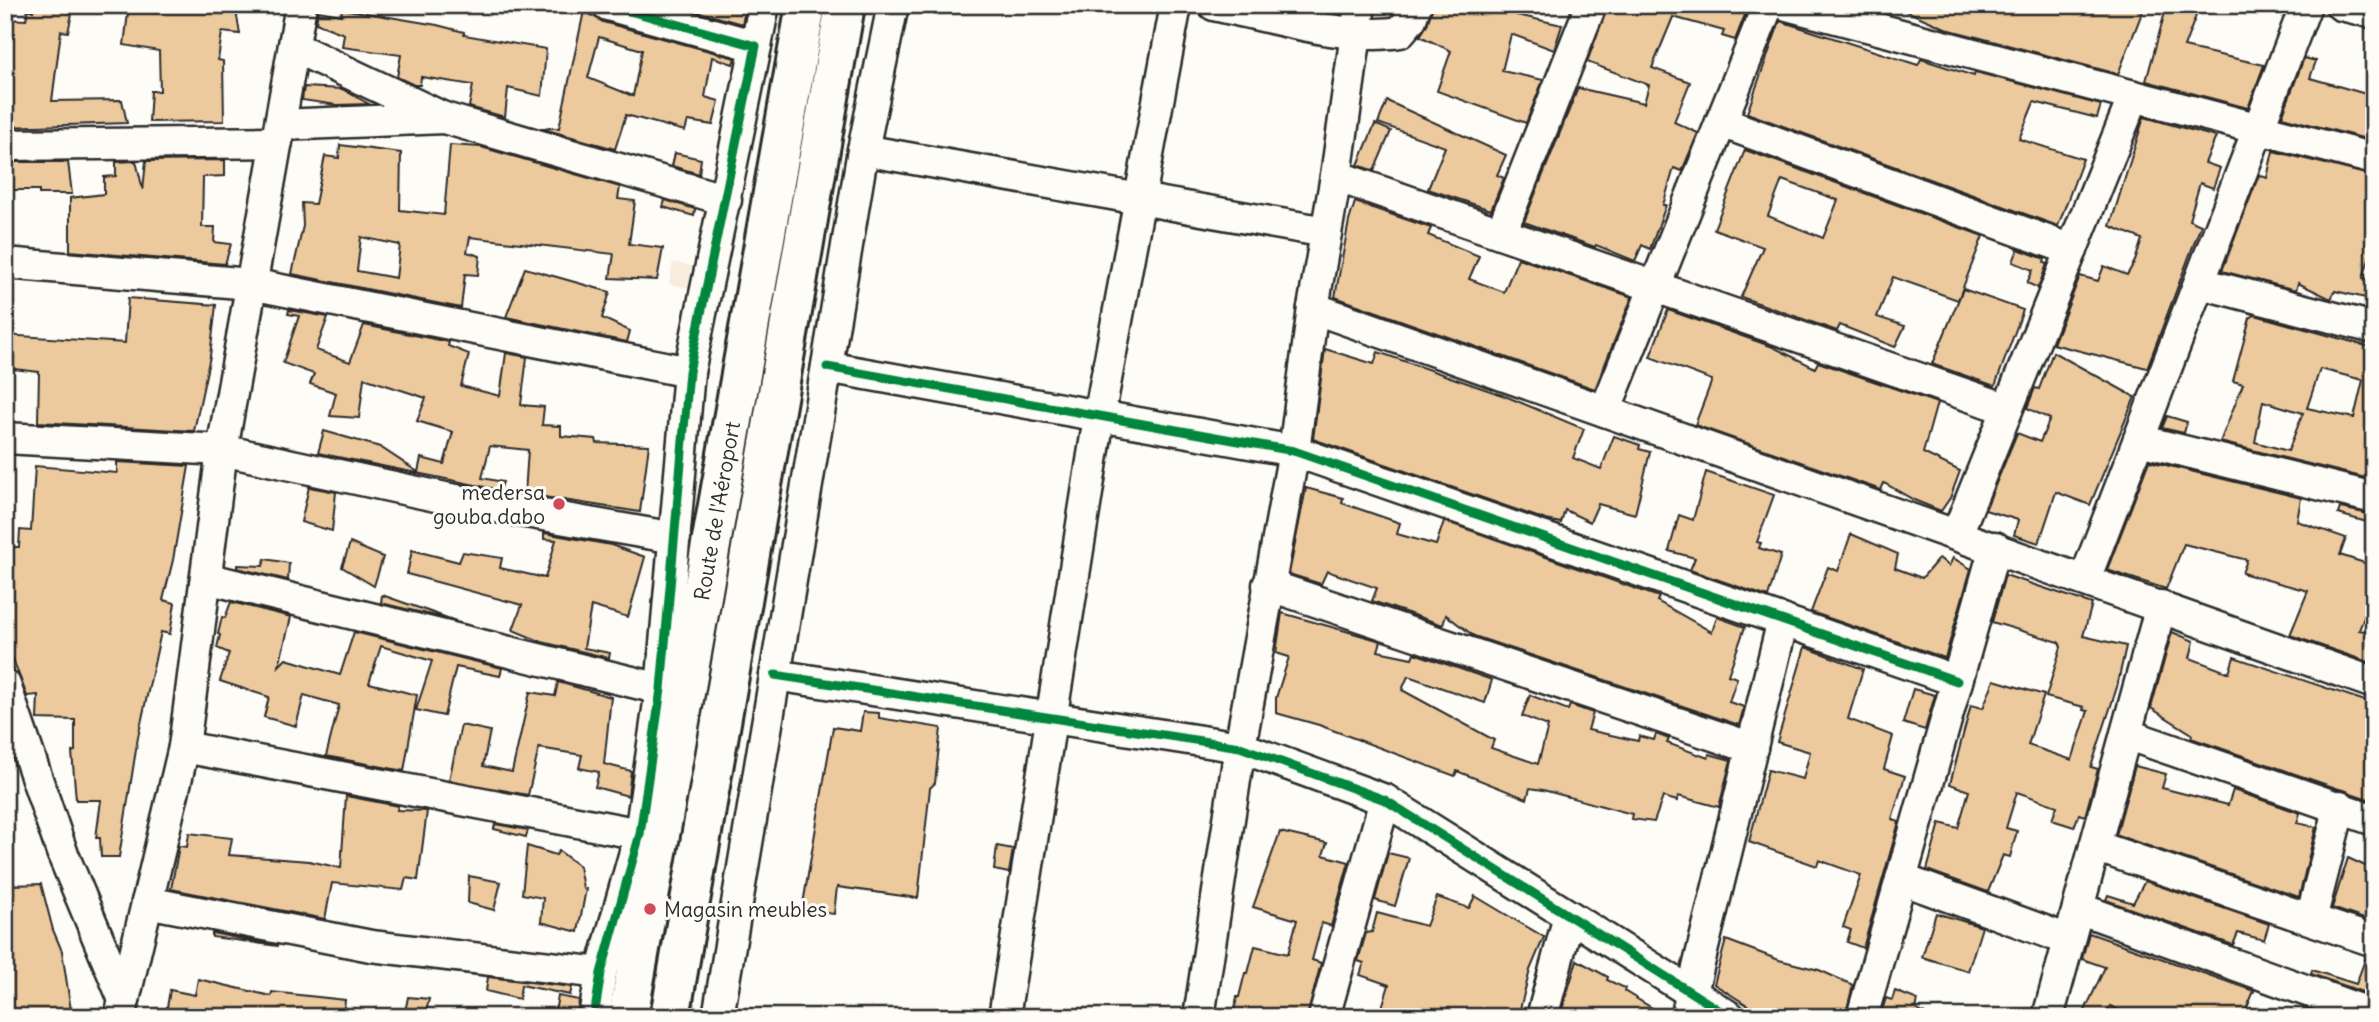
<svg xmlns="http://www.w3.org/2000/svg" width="2379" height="1022" viewBox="0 0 2379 1022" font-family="Delius,sans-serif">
<rect width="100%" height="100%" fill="#fdfcf7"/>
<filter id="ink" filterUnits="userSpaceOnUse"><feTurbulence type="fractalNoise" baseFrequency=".0143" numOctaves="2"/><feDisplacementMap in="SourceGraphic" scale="14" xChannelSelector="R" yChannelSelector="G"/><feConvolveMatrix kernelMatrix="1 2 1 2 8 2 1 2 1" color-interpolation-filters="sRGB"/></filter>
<g filter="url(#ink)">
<path fill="#f8eddc" d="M673 262 692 266 689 288 669 284Z"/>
<g fill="#edca9e" stroke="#2b2b2b" stroke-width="2" fill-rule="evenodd">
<path d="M34 5H74L68 32 61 31 52 101 122 100 127 123 5 127V19L26 20 28 9 33 11Z"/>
<path d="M129 5H235L240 34 222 32 218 60 223 61 224 121 149 122 151 91H160L159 51 124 45Z"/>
<path d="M674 5H730L745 11 742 24Z"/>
<path d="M1433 5H1521L1517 15 1562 25 1554 50 1511 34 1502 71 1543 80 1526 123 1437 91 1451 51 1420 36 1427 25Z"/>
<path d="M1608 5H1713L1746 12 1735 40 1722 36 1724 31 1673 17 1652 68 1690 82 1674 122 1698 133 1682 171 1674 168 1663 205H1666L1650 249 1642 245 1635 261 1596 245 1595 247 1524 222 1578 88 1644 103 1649 85 1587 62Z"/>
<path d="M1892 5H2145L2118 74 1950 30Z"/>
<path d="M2167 5H2200L2184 47 2264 65 2248 108 2146 81Z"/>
<path d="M342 9 437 25 464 32V35L546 49 542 96 508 88 505 117 469 107 473 85 421 77 420 85H414L397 77 401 55 342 47 344 34 316 23 318 11 341 15Z"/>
<path d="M584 11 603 22 735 58 733 64 712 57 705 97 719 101 713 125 688 121 685 131 626 115 615 149 540 128H559ZM599 37 642 50 633 96 588 78Z"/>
<path d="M1780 21 1918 65 1921 59 1974 76 1975 72 2101 105 2097 118 2034 102 2019 139 2083 159 2058 226 1747 113Z"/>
<path d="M2304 58 2316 61 2310 78 2373 96 2364 124 2374 126V141L2282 117Z"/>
<path d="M304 87 342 89 369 104 337 105 302 100Z"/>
<path d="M1387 101 1506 155 1497 175 1504 178 1491 210 1428 189 1445 147 1378 123Z"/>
<path d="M2144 117 2216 137 2205 163 2220 168 2213 188 2200 183 2189 220 2201 225 2147 368 2053 344 2080 276 2098 281 2104 266 2127 275 2135 261 2142 239 2110 226Z"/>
<path d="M1375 124 1391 131 1374 171 1358 165Z"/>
<path d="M340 145 401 153 400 210 444 215 450 145 481 147 620 187 618 199 635 201 629 244 663 248 657 280 610 278 614 254 470 237 467 252 480 256 478 275 465 274 461 308 292 274 303 226 302 203 315 204 325 156 339 158ZM361 237 400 245 396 278 357 271Z"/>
<path d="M1745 150 1983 236 1958 300 1893 277 1877 317 1905 326 1895 347 1840 325 1837 331 1741 297 1763 247 1714 229ZM1782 180 1838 200 1823 238 1768 216Z"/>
<path d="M2273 151 2374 176V242L2363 278 2374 280 2370 299 2335 291 2331 299 2298 283 2296 290 2222 271 2259 175 2267 178Z"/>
<path d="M675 153 701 159 699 174 672 166Z"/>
<path d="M225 160V176L203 177 202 227H215L214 242 231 244 225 264 70 251V198L104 194V177L116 176V162L136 161 143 190 146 161Z"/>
<path d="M6 162H68L72 194H39V190H5Z"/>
<path d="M665 200 695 209 694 216 663 207Z"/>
<path d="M1355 202 1431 228 1428 235 1479 256 1469 279 1504 292 1518 258 1632 297 1595 389 1335 297 1349 221Z"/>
<path d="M2018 249 2045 259 2044 262 2047 264 2038 288 2027 283 2033 270 2013 262Z"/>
<path d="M525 268 610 292 602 318 630 331 627 342 506 317Z"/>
<path d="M1963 289 2023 310 1995 386 1932 364Z"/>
<path d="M128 298 216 305 210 356 194 431 38 422 39 372 5 368V335L125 343Z"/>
<path d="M289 310 328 317 316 350 350 362 364 325 449 342 448 346 469 354 461 386 500 396 506 353 527 357 521 405 544 407 542 425 561 426V436L596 439 597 443 649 445 640 512 525 494 528 450 490 446 482 478 503 482 500 490 318 453 324 431 380 447 418 472 421 458 444 464 453 432 417 421 426 398 364 378 359 418 330 416 336 393 310 384 314 374 283 363 299 316 288 314Z"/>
<path d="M1668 310 1773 347 1815 368 1818 362 1937 403 1923 453 1960 471 1950 498 1941 511 1914 500 1884 483 1881 490 1695 425 1712 380 1650 357Z"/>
<path d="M2255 315 2374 348V480L2220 442 2243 384 2233 381 2250 318ZM2320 369 2363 380 2354 418 2307 408ZM2263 401 2303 413 2288 451 2255 442Z"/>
<path d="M1325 349 1374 364 1378 352 1505 396 1584 429 1573 458 1601 469 1614 436 1640 445 1639 449 1650 452 1635 514 1598 504 1590 522 1565 510 1561 523 1546 520 1313 439Z"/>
<path d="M2053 352 2135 397 2090 505 2056 492 2039 543 2014 535 2018 520 1985 510 2017 433 2040 442 2050 419 2027 408 2035 388 2039 389Z"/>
<path d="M2167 416 2187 422 2184 433 2162 428Z"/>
<path d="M2149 461 2301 498 2297 521 2346 538 2340 555 2374 566V592L2359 630 2374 633V664L2290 635 2308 591 2242 573 2247 560 2184 544 2166 589 2107 570Z"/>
<path d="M117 462 189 466 173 560 163 600 175 603 170 634 161 632 138 737 119 857H101L100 838H96L101 800H76L72 752 75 751V720L37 719 38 695 27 696 5 638V547H19L20 530 31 531 35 466 117 473Z"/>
<path d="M1706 472 1774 495 1757 542 1761 543 1759 548 1781 555 1768 597 1690 570 1695 558 1669 551 1679 515 1693 520Z"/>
<path d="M309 487 336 492 332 531 301 522Z"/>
<path d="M1306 488 1343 498 1342 503 1400 523 1397 534 1436 545 1444 521 1659 597 1657 601 1712 632 1717 617 1745 627 1728 675 1737 678 1729 702 1744 707 1739 725 1474 636 1446 615 1443 625 1372 601 1377 588 1327 571 1321 584 1289 574Z"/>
<path d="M2340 508 2374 515V524L2338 514Z"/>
<path d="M544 533 611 545 645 557 628 617 591 606 584 648 610 653 609 658 542 642 513 630 522 605 407 574 412 550 459 562 463 552 502 558 500 568 545 578 556 540 544 539Z"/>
<path d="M1851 534 1898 554 1895 568 1922 578 1939 558 1949 566 1953 558 1971 569 1945 658 1811 612 1828 567 1838 571Z"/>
<path d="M350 543 383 557 374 586 342 567Z"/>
<path d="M265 559 289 563 288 580 237 568V565L263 566Z"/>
<path d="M2005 575 2092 604 2083 636 2126 646 2117 687 2091 767 2098 769 2085 816 2079 814 2074 827 2052 820 2057 806 2017 792 2006 828 2017 831 2010 857 2003 855 1988 892 1927 870 1940 823 1958 828 1969 791 1950 784 1971 705 1983 708 1994 680 2044 695 2028 745 2072 760 2088 711 2083 710 2084 707 2046 697 2061 647 2059 642 1992 622Z"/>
<path d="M382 595 456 621 381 603Z"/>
<path d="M231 602 291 617 279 666 286 659 340 675 354 632 502 668 500 676 456 667 444 716 416 710 432 661 381 646 369 683 417 695 404 771 326 756 339 705 304 695 296 726 264 717 269 697 220 681 229 653 217 648 220 635 218 634 222 617 225 618Z"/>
<path d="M1282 613 1381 641 1378 651 1412 658 1414 653 1492 680 1485 703 1408 676 1402 690 1494 740 1491 748 1538 764 1548 726 1522 716 1530 695 1568 710 1570 705 1593 713 1588 730 1638 741 1639 736 1654 740 1656 734 1669 739 1667 743 1708 758 1709 754 1731 760 1719 807 1678 796 1677 801 1663 797 1654 822 1631 819 1632 814 1543 790 1530 788 1527 799 1457 771 1455 776 1319 725 1276 713V698L1289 657 1276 653Z"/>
<path d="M2172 632 2194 641 2190 658 2229 673 2234 657 2374 704V801L2191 738 2192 734 2151 708Z"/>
<path d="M1805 647 1863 669 1848 719 1893 736 1884 769 1905 776 1892 819 1899 822 1863 948 1847 942 1851 930 1843 927 1861 875 1819 860 1817 866 1749 842 1768 770 1803 779 1810 752 1777 742Z"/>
<path d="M558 682 611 697 604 764 631 771 628 796 595 787 599 772 579 768 582 755 539 748 528 795 449 780 461 725 490 731 483 766 512 772 530 692 555 696Z"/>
<path d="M1913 689 1935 695 1925 730 1903 723Z"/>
<path d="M863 712 879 713V718L941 728 935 783 930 788 918 898 837 887 834 914 802 910 833 727 860 731Z"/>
<path d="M2135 766 2166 774 2162 788 2228 805 2233 790 2300 813 2297 823 2316 827 2299 897 2116 835Z"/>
<path d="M346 796 398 806 397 810 427 811 418 880 406 878 403 890 332 883 325 919 171 889 179 846 187 847 189 833 232 838 229 855 309 861 341 868Z"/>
<path d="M495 824 528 830 526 837 494 829Z"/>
<path d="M1280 832 1327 843 1323 855 1349 862 1331 926 1322 923 1312 960 1321 963 1307 1017H1233L1237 997H1239L1245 973H1248L1255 946 1288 954 1297 920 1253 907Z"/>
<path d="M527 846 556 855 559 851 579 866 583 888 586 889 578 932 541 922 543 898 522 894Z"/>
<path d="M997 846 1013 849 1009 873 994 870Z"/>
<path d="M1388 853 1409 858 1395 906 1375 900Z"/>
<path d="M2348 858 2374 870V900L2367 920 2332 908Z"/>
<path d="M469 876 501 882 494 910 468 903Z"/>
<path d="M2145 881 2269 924 2264 940 2238 933 2233 945 2106 900 2108 895 2133 903Z"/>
<path d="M41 884 53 930 62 951 72 1017H5V894H14L13 885Z"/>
<path d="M1475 896 1544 937 1530 970 1518 1017H1379L1389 985 1360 975 1364 963 1358 961 1366 933 1372 932 1377 913 1426 926 1437 897 1469 908Z"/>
<path d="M1936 913 1982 927 1968 971 1922 957Z"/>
<path d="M212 933 278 946 212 937Z"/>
<path d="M2089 933 2254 991 2243 1017H2133L2110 1006 2106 1017H2082L2105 967 2082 959Z"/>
<path d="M1726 940 1779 960 1819 970 1853 985 1845 1017H1794L1766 1008 1763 1015 1714 984Z"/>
<path d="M2366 957 2374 958V996L2311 974 2312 970 2356 984Z"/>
<path d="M1577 960 1608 977 1607 980 1625 988 1624 991 1667 1017H1560Z"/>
<path d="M488 977 572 987 570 995 521 985 519 999 486 991Z"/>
<path d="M198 979 271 996 272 992 345 1000 343 1017H193L166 1013 170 990 195 995Z"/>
<path d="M1895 991 1918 1000 1916 1009 1930 1017H1880L1886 998 1892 1000Z"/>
<path d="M558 996 579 1000 577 1017H554Z"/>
<path d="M408 997 429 999 425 1017H404Z"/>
</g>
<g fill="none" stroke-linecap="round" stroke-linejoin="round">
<g stroke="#2b2b2b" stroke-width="35">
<g id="minor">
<path d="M1214 5C1268 16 1347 41 1400 32L1411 19 1416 5"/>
<path d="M1787 5 2374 159"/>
<path d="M2341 5 2374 13"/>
<path d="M756 46 764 5"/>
<path d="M444 118 726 200"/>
<path d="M1721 122 2072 250"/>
<path d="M281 125 444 118 294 47"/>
<path d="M5 145 277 142"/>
<path d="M863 150 1326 232"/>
<path d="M1336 176 2007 409"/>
<path d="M1501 233 1591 5"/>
<path d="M5 263 251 284 689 372"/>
<path d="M2200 283 2374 328"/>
<path d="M1313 308 2374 683"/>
<path d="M827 367 1294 451 1957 681"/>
<path d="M1605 411 1768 5"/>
<path d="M5 438 222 450 445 498 675 538"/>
<path d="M2139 440 2374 498"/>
<path d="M1957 534 2134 96"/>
<path d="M206 578 661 689"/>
<path d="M2085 579 2306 5"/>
<path d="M1268 585 1752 748"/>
<path d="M775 675 1240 747 1385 800 1730 1017"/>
<path d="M5 685 62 852 124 1000"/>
<path d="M2126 734 2374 820"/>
<path d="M184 747 640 834"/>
<path d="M2095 846 2374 941"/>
<path d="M1901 879 2069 940"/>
<path d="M147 902 371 946 601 973"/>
<path d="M2078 908 2374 1015"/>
<path d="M2311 919 2340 806"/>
<path d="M120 1017 184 747 222 450 301 5"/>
<path d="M594 1017 601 973 640 834 661 689 689 372 756 46 608 5"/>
<path d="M718 1017 863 150 893 5"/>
<path d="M1004 1017 1099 417 1176 5"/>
<path d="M1199 1017 1240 747 1294 451 1313 308 1336 176 1360 5"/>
<path d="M1324 1017 1385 800"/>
<path d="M1542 1017 1569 916"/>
<path d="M1686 1017 1783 620"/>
<path d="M1862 1017 1995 547"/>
<path d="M2048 1017 2161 606"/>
</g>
</g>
<g stroke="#2b2b2b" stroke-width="44">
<g id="highway">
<path d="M628 1017 806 5"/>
<path d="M670 1017 845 5"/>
</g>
</g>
<use href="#minor" stroke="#fdfcf7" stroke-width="30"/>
<use href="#highway" stroke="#fdfcf7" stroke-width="38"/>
<g stroke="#fdfcf7" stroke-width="13">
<g id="cycleway">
<path d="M827 367 1294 451 1957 681"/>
<path d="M775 675 1240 747 1385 800 1730 1017"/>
<path d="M594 1017 601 973 640 834 661 689 689 372 756 46 608 5"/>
</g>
</g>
<use href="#cycleway" stroke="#00873e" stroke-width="9"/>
</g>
</g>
<g fill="#d1495b" stroke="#fdfcf7" stroke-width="2.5">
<circle cx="559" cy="504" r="7"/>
<circle cx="650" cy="909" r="7"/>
</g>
<g text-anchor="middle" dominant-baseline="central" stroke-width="6" stroke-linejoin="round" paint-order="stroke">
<g font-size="21" fill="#2b2b2b" stroke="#fdfcf7" text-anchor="end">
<text x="545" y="492">medersa<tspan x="545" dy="24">gouba dabo</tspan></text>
<text x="664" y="909" text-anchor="start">Magasin meubles</text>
</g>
<g font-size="21" fill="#2b2b2b" stroke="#fdfcf7">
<text transform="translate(717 511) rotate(-80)">Route de l'Aéroport</text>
</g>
</g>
<rect width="2379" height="1022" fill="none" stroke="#fdfcf7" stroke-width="28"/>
<rect x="14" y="14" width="2351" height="994" fill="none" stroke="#2b2b2b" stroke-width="2.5" filter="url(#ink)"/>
</svg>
